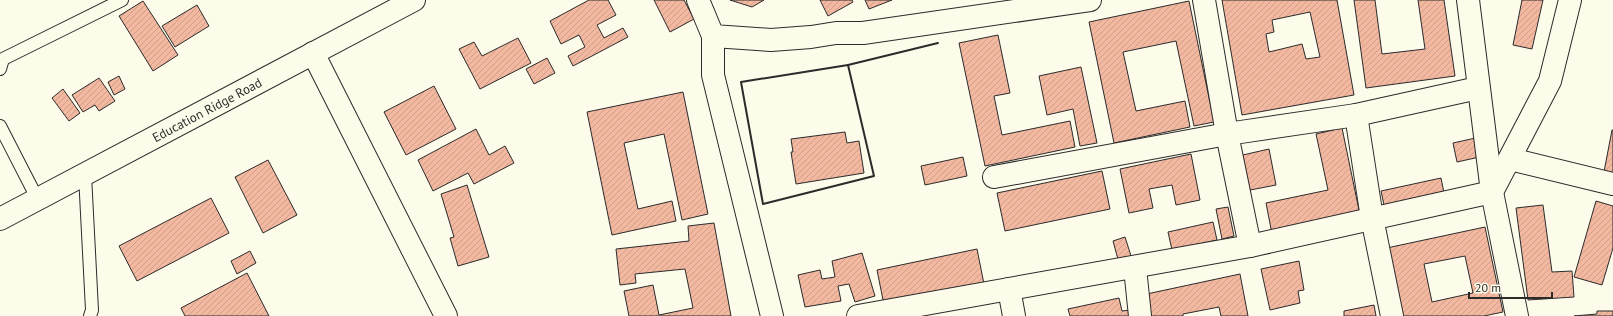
<svg xmlns="http://www.w3.org/2000/svg" width="1613" height="316" viewBox="0 0 1613 316" font-family="'PT Sans',sans-serif">
<defs>
<pattern id="building-hatch" width="6" height="6" patternUnits="userSpaceOnUse"><rect width="6" height="6" fill="#f2b8a0"/><path d="M-1 1l2-2M0 6l6-6M5 7l2-2" fill="none" stroke="#d09e8a"/></pattern>
</defs>
<rect width="100%" height="100%" fill="#fdfbea"/>
<g fill="url(#building-hatch)" stroke="#2b2b2b" fill-rule="evenodd">
<path d="M589 0H608L616 15 597 25 604 38 623 28 628 37 573 66 568 56 585 47 579 35 561 44 550 21Z"/>
<path d="M654 0H684L694 19 670 32Z"/>
<path d="M730 0H764L752 7Z"/>
<path d="M820 0H852L853 2 828 16Z"/>
<path d="M865 0H892L869 9Z"/>
<path d="M1222 0H1337L1354 95 1242 115ZM1310 12 1320 57 1306 59 1302 44 1269 52 1266 34 1274 32 1272 20Z"/>
<path d="M1354 0H1375L1382 54 1425 49 1418 0H1444L1455 76 1366 88Z"/>
<path d="M1522 0H1543L1532 49 1513 45Z"/>
<path d="M143 1 178 55 153 71 119 16Z"/>
<path d="M1189 1 1214 122 1194 126 1176 41 1123 52 1136 111 1185 101 1190 127 1114 143 1089 22Z"/>
<path d="M197 5 209 26 175 47 162 26Z"/>
<path d="M998 35 1010 93 994 96 1002 135 1070 121 1075 147 985 166 959 43Z"/>
<path d="M518 38 531 63 480 89 459 49 474 42 482 56Z"/>
<path d="M547 58 555 73 534 84 526 69Z"/>
<path d="M1081 67 1097 143 1080 146 1073 109 1047 115 1039 76Z"/>
<path d="M119 76 125 89 114 95 108 82Z"/>
<path d="M99 78 115 101 99 111 95 105 83 112 72 95Z"/>
<path d="M434 86 456 129 406 155 384 112Z"/>
<path d="M63 89 80 113 69 121 52 98Z"/>
<path d="M683 92 708 214 682 220 664 134 624 143 638 209 672 201 676 221 612 235 587 112Z"/>
<path d="M1342 128 1360 215 1272 234 1266 203 1328 190 1316 134Z"/>
<path d="M476 129 489 155 505 146 514 163 474 184 468 173 433 191 418 160Z"/>
<path d="M1612 130H1613V180L1603 177Z"/>
<path d="M845 132 847 143 859 141 864 173 796 184 791 152H793L791 139Z"/>
<path d="M1480 137 1484 156 1457 162 1453 143Z"/>
<path d="M1269 149 1276 185 1240 192 1234 157Z"/>
<path d="M1191 154 1200 200 1176 205 1172 185 1149 189 1153 208 1129 213 1120 169Z"/>
<path d="M963 157 967 176 925 185 921 166Z"/>
<path d="M268 160 297 215 263 233 235 177Z"/>
<path d="M1102 171 1110 209 1005 231 997 193Z"/>
<path d="M1441 178 1444 193 1384 205 1381 191Z"/>
<path d="M467 185 489 257 458 266 450 238 454 237 441 194Z"/>
<path d="M211 198 229 233 137 281 119 246Z"/>
<path d="M1596 201 1613 206V248L1602 285 1574 277Z"/>
<path d="M1543 205 1552 272 1572 271 1574 297 1528 300 1516 208Z"/>
<path d="M1228 207 1234 236 1222 239 1216 209Z"/>
<path d="M1213 222 1217 240 1172 250 1168 232Z"/>
<path d="M714 223 731 316H629L624 291 653 285 659 315 693 308 685 269 635 274 636 283 620 285 616 249 689 241 688 226Z"/>
<path d="M1485 227 1503 312 1484 316H1396L1382 249ZM1465 256 1473 293 1432 302 1424 264Z"/>
<path d="M1125 237 1132 259 1119 263 1113 241Z"/>
<path d="M977 249 984 284 884 305 877 270Z"/>
<path d="M250 251 256 263 237 274 231 261Z"/>
<path d="M862 253 875 296 855 302 849 284 838 286 841 301 805 307 798 275 820 270 822 279 835 277 832 261Z"/>
<path d="M1299 261 1304 290 1298 291 1300 303 1270 310 1261 269Z"/>
<path d="M247 273 269 316H185L181 308Z"/>
<path d="M1240 274 1248 316H1221L1219 307 1183 314V316H1146L1142 295Z"/>
<path d="M1119 298 1122 311 1131 310 1132 316H1070L1068 309Z"/>
<path d="M1374 305 1376 316H1344V311Z"/>
<path d="M1597 311H1613V316H1574L1597 314Z"/>
</g>
<g fill="none" stroke-linecap="round" stroke-linejoin="round">
<g stroke="#2b2b2b" stroke-width="14">
<g id="service">
<path d="M0 69 3 59 122 0"/>
<path d="M0 126 38 200"/>
<path d="M85 175 92 310 90 316"/>
</g>
</g>
<g stroke="#2b2b2b" stroke-width="24">
<g id="minor">
<path d="M698 0 713 36 771 40 811 37 836 33H863L1090 0"/>
<path d="M1204 0 1227 134 1250 246"/>
<path d="M1468 0 1492 192 1517 316"/>
<path d="M713 36V75L772 316"/>
<path d="M313 53 446 316"/>
<path d="M1356 115 1372 218 1392 316"/>
<path d="M1510 159 1613 184"/>
<path d="M994 177 1227 134 1356 115 1478 88"/>
<path d="M1135 268 1140 316"/>
<path d="M1009 289 1014 316"/>
<path d="M858 316 1250 246 1492 192 1550 81 1570 0"/>
</g>
</g>
<g stroke="#2b2b2b" stroke-width="24">
<g id="tertiary">
<path id="s1" d="M0 219 414 0"/>
</g>
</g>
<use href="#service" stroke="#fdfbea" stroke-width="12"/>
<use href="#minor" stroke="#fdfbea" stroke-width="22"/>
<use href="#tertiary" stroke="#fdfbea" stroke-width="22"/>
<g stroke="#2b2b2b" stroke-width="2">
<path d="M848 65 874 176 763 204 741 82Z"/>
<path d="M848 65 938 43"/>
</g>
</g>
<g text-anchor="middle" dominant-baseline="central" stroke-width="3" stroke-linejoin="round" paint-order="stroke">
<g font-size="13" fill="#2b2b2b" stroke="#fdfbea">
<text stroke="none"><textPath href="#s1" startOffset="234">Education Ridge Road</textPath></text>
</g>
</g>
<path d="M1469 292v6h83v-6" fill="none" stroke="#2b2b2b" stroke-width="2"/>
<text x="1475" y="292" font-size="12" fill="#2b2b2b" stroke="#fdfbea" stroke-width="3" paint-order="stroke">20 m</text>
</svg>
